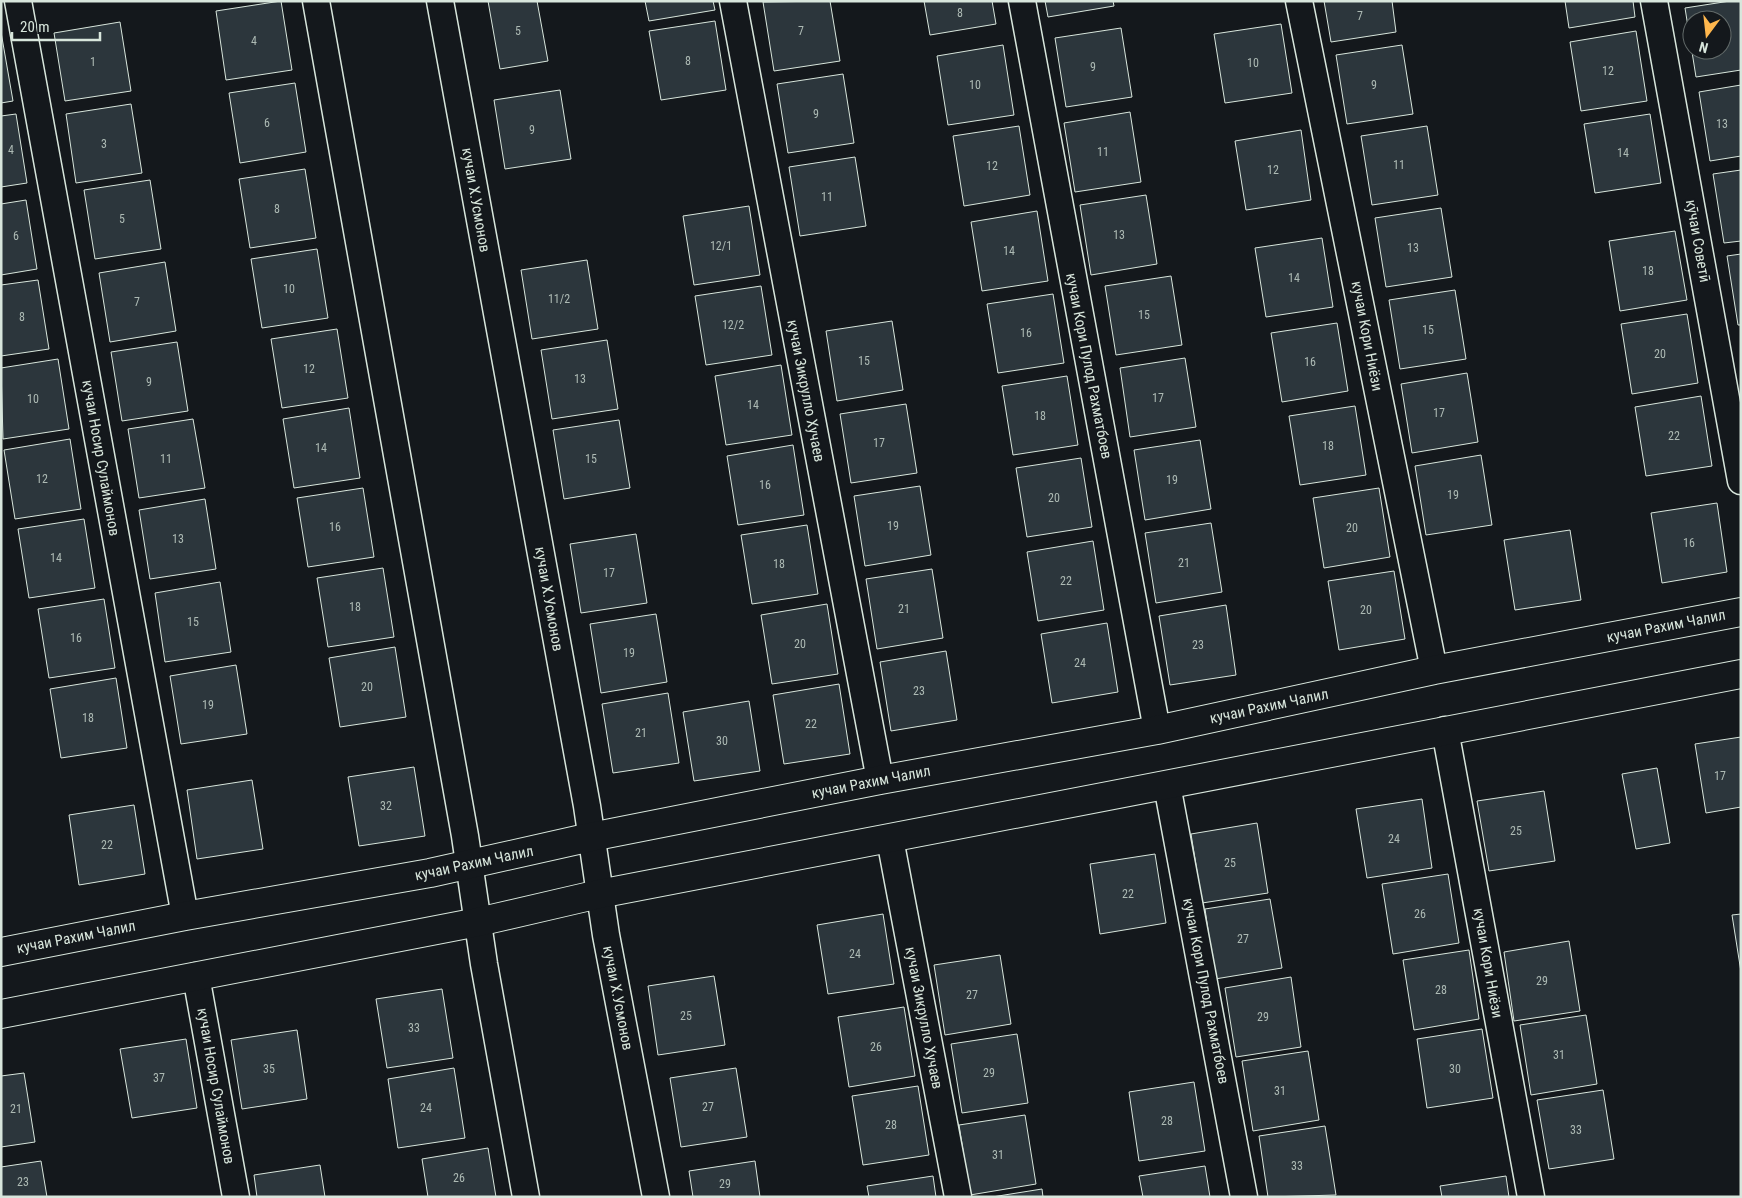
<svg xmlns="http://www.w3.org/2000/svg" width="1742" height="1198" viewBox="0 0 1742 1198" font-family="'Roboto Condensed',sans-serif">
<rect width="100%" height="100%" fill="#14181c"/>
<g fill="#2c363c" stroke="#d8e6dc" fill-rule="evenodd">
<path d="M281 1 292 70 226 80 216 11Z"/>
<path d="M488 1H537L548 61 500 69Z"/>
<path d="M645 1H713L715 10 649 21Z"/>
<path d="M830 1 840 61 774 71 763 2Z"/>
<path d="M924 1H992L996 24 930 35Z"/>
<path d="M1045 1H1113L1114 6 1048 17Z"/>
<path d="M1324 1H1392L1396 32 1331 42Z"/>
<path d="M1565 1H1633L1635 17 1569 28Z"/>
<path d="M1730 1H1741V70L1696 77 1685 8ZM1692 20H1722V50H1692Z"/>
<path d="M715 21 726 90 661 100 649 31Z"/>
<path d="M120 22 131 91 65 101 54 33Z"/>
<path d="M1281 24 1292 93 1225 103 1214 34Z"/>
<path d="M1121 28 1132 97 1066 107 1055 38Z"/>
<path d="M1636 31 1647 101 1581 111 1570 42Z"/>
<path d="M1 32 13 101 1 103Z"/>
<path d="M1003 45 1014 115 948 125 937 56Z"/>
<path d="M1402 45 1413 114 1347 124 1336 55Z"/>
<path d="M843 74 854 143 788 153 777 84Z"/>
<path d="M295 83 306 152 240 163 229 93Z"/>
<path d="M1741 85V156L1710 161 1699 92Z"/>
<path d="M560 90 571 159 505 169 494 100Z"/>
<path d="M131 104 142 173 76 183 66 114Z"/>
<path d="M1130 112 1141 182 1075 192 1064 123Z"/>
<path d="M16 114 27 183 1 187V116Z"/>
<path d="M1650 114 1661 183 1595 193 1584 124Z"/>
<path d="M1019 126 1030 195 964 206 953 136Z"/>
<path d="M1427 126 1438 195 1372 205 1361 136Z"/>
<path d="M1301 130 1311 200 1246 210 1235 141Z"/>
<path d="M855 157 866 226 800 236 789 167Z"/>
<path d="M305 169 316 238 250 248 239 179Z"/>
<path d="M1741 170V241L1724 243 1713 174Z"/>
<path d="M150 180 161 249 95 259 84 190Z"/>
<path d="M1146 195 1157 264 1091 275 1080 205Z"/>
<path d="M26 200 37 269 1 275V204Z"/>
<path d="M749 206 760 275 694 285 683 216Z"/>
<path d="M1441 208 1452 277 1386 287 1375 218Z"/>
<path d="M1037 211 1048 281 982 291 971 222Z"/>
<path d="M1675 231 1687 300 1620 311 1609 241Z"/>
<path d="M1322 238 1333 307 1266 317 1255 248Z"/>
<path d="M317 249 328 318 262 328 251 259Z"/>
<path d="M1741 254V325H1738L1727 256Z"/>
<path d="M587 260 598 329 532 339 521 270Z"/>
<path d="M165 262 176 331 110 342 99 273Z"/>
<path d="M1171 276 1182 345 1116 355 1105 286Z"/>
<path d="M38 280 49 349 1 356V285Z"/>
<path d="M761 286 772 355 706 365 695 296Z"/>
<path d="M1455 290 1466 359 1400 369 1389 300Z"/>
<path d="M1053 294 1064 363 998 373 987 304Z"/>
<path d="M1687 314 1698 383 1632 394 1621 324Z"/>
<path d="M892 321 903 390 837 401 826 331Z"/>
<path d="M1337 323 1348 391 1282 402 1271 333Z"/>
<path d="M337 329 348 398 282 408 271 339Z"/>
<path d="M607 340 618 409 552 419 541 350Z"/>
<path d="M177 342 188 411 122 421 111 352Z"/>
<path d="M1185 358 1196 427 1130 437 1120 368Z"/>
<path d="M58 359 69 429 3 439 1 368Z"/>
<path d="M781 365 792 435 726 445 715 376Z"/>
<path d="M1467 373 1478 442 1412 453 1401 384Z"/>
<path d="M1067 376 1078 445 1013 455 1002 386Z"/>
<path d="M1701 396 1712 466 1646 476 1635 407Z"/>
<path d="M906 404 917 473 851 483 840 414Z"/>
<path d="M1355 406 1366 475 1300 485 1289 416Z"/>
<path d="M349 408 360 478 294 488 283 419Z"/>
<path d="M193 419 205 488 139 498 128 429Z"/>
<path d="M619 420 630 488 564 499 553 430Z"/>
<path d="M70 439 81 509 15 519 4 450Z"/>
<path d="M1200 440 1211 509 1145 520 1134 450Z"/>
<path d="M793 445 804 515 738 525 727 456Z"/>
<path d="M1481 455 1492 525 1426 535 1415 466Z"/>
<path d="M1081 458 1092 527 1027 537 1016 468Z"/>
<path d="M920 486 931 555 865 566 854 496Z"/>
<path d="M363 488 374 557 308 567 297 498Z"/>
<path d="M1379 488 1390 557 1324 568 1313 498Z"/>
<path d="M205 499 216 569 150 579 139 510Z"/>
<path d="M1717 503 1727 572 1662 583 1651 513Z"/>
<path d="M84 519 95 588 29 598 18 529Z"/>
<path d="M1211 523 1222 592 1156 603 1145 533Z"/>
<path d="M807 525 818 594 752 604 741 535Z"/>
<path d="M1570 530 1581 600 1515 610 1504 540Z"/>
<path d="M636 534 647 603 581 613 570 544Z"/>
<path d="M1093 541 1104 610 1038 621 1027 552Z"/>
<path d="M383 568 394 637 328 647 317 578Z"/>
<path d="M932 569 943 638 877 649 866 579Z"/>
<path d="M1394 571 1405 639 1339 650 1328 581Z"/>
<path d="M220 582 231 652 165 662 155 593Z"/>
<path d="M104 599 115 668 49 678 38 609Z"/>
<path d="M827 604 838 674 772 684 761 615Z"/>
<path d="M1226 605 1236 675 1170 685 1159 616Z"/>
<path d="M656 614 667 682 601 693 590 624Z"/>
<path d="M1107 623 1118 692 1052 703 1041 634Z"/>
<path d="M395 647 406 717 340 727 329 658Z"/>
<path d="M946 651 957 720 891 731 880 662Z"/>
<path d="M236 665 247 734 181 744 170 676Z"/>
<path d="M116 678 127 748 61 758 50 689Z"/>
<path d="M839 684 850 754 784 764 773 695Z"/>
<path d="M668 693 679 763 613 773 602 704Z"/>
<path d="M749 701 760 771 694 781 683 712Z"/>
<path d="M1741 737V807L1706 813 1695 744Z"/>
<path d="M414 767 425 836 359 846 348 777Z"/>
<path d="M1657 768 1670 843 1636 849 1622 774Z"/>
<path d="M252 780 263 849 197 859 187 790Z"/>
<path d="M1544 791 1555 861 1489 871 1477 801Z"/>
<path d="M1422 799 1432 868 1367 878 1356 809Z"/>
<path d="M134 805 145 874 79 885 69 815Z"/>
<path d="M1257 823 1268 893 1202 903 1191 834Z"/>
<path d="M1155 854 1166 923 1100 934 1090 864Z"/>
<path d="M1448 874 1459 943 1393 954 1382 884Z"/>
<path d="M1270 899 1282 968 1215 979 1205 909Z"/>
<path d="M883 914 894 984 828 994 817 925Z"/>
<path d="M1741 914V972L1732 915Z"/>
<path d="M1569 941 1580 1011 1514 1021 1504 952Z"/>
<path d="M1469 950 1479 1019 1414 1030 1403 960Z"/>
<path d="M1000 955 1011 1024 945 1035 934 965Z"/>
<path d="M714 976 725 1045 658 1055 648 986Z"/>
<path d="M1291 977 1301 1047 1236 1057 1225 988Z"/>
<path d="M442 989 453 1058 387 1068 376 999Z"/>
<path d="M904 1007 915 1076 849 1087 838 1017Z"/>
<path d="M1586 1015 1597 1084 1531 1095 1520 1025Z"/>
<path d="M1482 1029 1493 1098 1427 1108 1417 1039Z"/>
<path d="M297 1030 307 1099 242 1109 231 1040Z"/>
<path d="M1017 1034 1028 1103 962 1113 951 1044Z"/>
<path d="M186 1039 197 1108 132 1118 120 1049Z"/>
<path d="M1308 1051 1319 1120 1253 1131 1242 1061Z"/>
<path d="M454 1068 465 1138 398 1148 388 1079Z"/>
<path d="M736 1068 747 1137 681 1147 670 1078Z"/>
<path d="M24 1073 35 1142 1 1147V1076Z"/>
<path d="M1194 1082 1205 1151 1139 1161 1129 1092Z"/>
<path d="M918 1086 929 1155 863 1165 852 1096Z"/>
<path d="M1603 1090 1614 1159 1549 1169 1537 1100Z"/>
<path d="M1025 1115 1036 1184 970 1195 959 1125Z"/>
<path d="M1325 1126 1336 1195 1268 1197 1259 1136Z"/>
<path d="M488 1148 496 1197H428L422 1159Z"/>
<path d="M41 1161 47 1197H1V1167Z"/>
<path d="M755 1161 760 1197H693L689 1171Z"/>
<path d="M320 1165 325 1197H257L254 1175Z"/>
<path d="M1205 1166 1210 1197H1143L1139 1176Z"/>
<path d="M933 1176 936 1197H869L867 1186Z"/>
<path d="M1506 1176 1509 1197H1442L1440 1186Z"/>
<path d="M1042 1189 1043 1197H992Z"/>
</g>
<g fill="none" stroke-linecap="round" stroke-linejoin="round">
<g stroke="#d8e6dc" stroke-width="29">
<g id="minor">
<path d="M18 1 185 916"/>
<path d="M316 1 465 836 484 964 526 1197"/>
<path d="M440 1 587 806 606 935 656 1197"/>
<path d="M733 1 880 780"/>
<path d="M1022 1 1157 730"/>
<path d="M1299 1 1434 670"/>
<path d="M1654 1 1741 481"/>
<path d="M1445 730 1531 1197"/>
<path d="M1167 785 1244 1197"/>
<path d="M890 839 958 1197"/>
<path d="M196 976 236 1197"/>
</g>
</g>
<g stroke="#d8e6dc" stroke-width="30">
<g id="secondary">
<path d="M1 952 185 916 430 873 591 837 880 780 1157 730 1434 670 1741 612"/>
<path d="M1 1014 478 922 599 894 1741 674"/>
</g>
</g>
<use href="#minor" stroke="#14181c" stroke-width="26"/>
<use href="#secondary" stroke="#14181c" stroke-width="28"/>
</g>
<g text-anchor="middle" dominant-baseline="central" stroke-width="4" stroke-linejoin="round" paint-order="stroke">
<g font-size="12" fill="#adbab4">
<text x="960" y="13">8</text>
<text x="1360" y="16">7</text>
<text x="518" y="31">5</text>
<text x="801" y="31">7</text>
<text x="254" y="41">4</text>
<text x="688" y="61">8</text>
<text x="93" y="62">1</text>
<text x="1253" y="63">10</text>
<text x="1093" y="67">9</text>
<text x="1608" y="71">12</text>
<text x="975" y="85">10</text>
<text x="1374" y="85">9</text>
<text x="816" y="114">9</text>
<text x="267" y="123">6</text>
<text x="1722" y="124">13</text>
<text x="532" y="130">9</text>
<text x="104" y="144">3</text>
<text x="11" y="150">4</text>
<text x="1103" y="152">11</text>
<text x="1623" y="153">14</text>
<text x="1399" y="165">11</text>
<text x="992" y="166">12</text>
<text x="1273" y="170">12</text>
<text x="827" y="197">11</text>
<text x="277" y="209">8</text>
<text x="122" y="219">5</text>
<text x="1119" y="235">13</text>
<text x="16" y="236">6</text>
<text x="721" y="246">12/1</text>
<text x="1413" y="248">13</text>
<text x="1009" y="251">14</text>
<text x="1648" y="271">18</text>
<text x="1294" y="278">14</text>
<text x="289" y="289">10</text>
<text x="559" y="299">11/2</text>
<text x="137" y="302">7</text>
<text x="1144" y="315">15</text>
<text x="22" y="317">8</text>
<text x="733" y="325">12/2</text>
<text x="1428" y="330">15</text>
<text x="1026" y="333">16</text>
<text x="1660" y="354">20</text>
<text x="864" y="361">15</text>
<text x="1310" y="362">16</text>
<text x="309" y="369">12</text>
<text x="580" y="379">13</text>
<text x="149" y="382">9</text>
<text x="1158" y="398">17</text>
<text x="33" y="399">10</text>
<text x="753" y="405">14</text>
<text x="1439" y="413">17</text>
<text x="1040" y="416">18</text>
<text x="1674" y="436">22</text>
<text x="879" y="443">17</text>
<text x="1328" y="446">18</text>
<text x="321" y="448">14</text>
<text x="166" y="459">11</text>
<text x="591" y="459">15</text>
<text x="42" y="479">12</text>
<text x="1172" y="480">19</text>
<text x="765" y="485">16</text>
<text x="1453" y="495">19</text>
<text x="1054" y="498">20</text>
<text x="893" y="526">19</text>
<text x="335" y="527">16</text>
<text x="1352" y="528">20</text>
<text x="178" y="539">13</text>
<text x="1689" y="543">16</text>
<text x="56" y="558">14</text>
<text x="1184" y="563">21</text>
<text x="779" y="564">18</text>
<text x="609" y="573">17</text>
<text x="1066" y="581">22</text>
<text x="355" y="607">18</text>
<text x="904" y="609">21</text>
<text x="1366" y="610">20</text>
<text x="193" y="622">15</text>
<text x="76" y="638">16</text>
<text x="800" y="644">20</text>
<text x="1198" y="645">23</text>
<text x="629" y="653">19</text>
<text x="1080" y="663">24</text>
<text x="367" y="687">20</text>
<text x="919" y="691">23</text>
<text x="208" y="705">19</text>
<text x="88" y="718">18</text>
<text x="811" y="724">22</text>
<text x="641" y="733">21</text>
<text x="722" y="741">30</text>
<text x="1720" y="776">17</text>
<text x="386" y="806">32</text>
<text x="1516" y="831">25</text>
<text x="1394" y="839">24</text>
<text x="107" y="845">22</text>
<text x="1230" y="863">25</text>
<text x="1128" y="894">22</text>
<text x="1420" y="914">26</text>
<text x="1243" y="939">27</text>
<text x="855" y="954">24</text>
<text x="1542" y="981">29</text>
<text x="1441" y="990">28</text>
<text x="972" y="995">27</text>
<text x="686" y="1016">25</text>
<text x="1263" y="1017">29</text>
<text x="414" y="1028">33</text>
<text x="876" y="1047">26</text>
<text x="1559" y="1055">31</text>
<text x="269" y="1069">35</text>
<text x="1455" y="1069">30</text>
<text x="989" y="1073">29</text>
<text x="159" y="1078">37</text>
<text x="1280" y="1091">31</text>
<text x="708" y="1107">27</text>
<text x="426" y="1108">24</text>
<text x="16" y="1109">21</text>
<text x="1167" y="1121">28</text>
<text x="891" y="1125">28</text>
<text x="1576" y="1130">33</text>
<text x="998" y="1155">31</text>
<text x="1297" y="1166">33</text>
<text x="459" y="1178">26</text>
<text x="23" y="1182">23</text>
<text x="725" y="1184">29</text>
</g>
<g font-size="15" fill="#d8e6dc" stroke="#14181c">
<text transform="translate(476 200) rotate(80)">кучаи Х.Усмонов</text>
<text transform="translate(1698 241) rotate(80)">кӯчаи Советӣ</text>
<text transform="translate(1367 336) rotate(79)">кучаи Кори Ниёзи</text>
<text transform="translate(1089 366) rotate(79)">кучаи Кори Пулод Рахматбоев</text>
<text transform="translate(806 391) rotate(79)">кучаи Зикрулло Хучаев</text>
<text transform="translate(101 458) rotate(80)">кучаи Носир Сулаймонов</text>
<text transform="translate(549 599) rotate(80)">кучаи Х.Усмонов</text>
<text transform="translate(1666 626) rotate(-11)">кучаи Рахим Чалил</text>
<text transform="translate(1269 706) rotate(-12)">кучаи Рахим Чалил</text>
<text transform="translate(871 782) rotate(-11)">кучаи Рахим Чалил</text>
<text transform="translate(474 863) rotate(-12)">кучаи Рахим Чалил</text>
<text transform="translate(76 937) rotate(-11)">кучаи Рахим Чалил</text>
<text transform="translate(1488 963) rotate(80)">кучаи Кори Ниёзи</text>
<text transform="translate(1206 991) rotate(79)">кучаи Кори Пулод Рахматбоев</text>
<text transform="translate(618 998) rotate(79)">кучаи Х.Усмонов</text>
<text transform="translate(924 1018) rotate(79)">кучаи Зикрулло Хучаев</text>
<text transform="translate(216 1086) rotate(80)">кучаи Носир Сулаймонов</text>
</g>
</g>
<rect width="1742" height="1198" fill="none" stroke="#d8e6dc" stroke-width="5"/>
<g transform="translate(1707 35) rotate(195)"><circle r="24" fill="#14181c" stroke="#626a69"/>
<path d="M0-4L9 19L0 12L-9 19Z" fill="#ffb74d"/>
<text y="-8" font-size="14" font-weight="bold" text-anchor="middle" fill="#d8e6dc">N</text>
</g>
<path d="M12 32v8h88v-8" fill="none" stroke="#d8e6dc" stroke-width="2.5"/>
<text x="20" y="32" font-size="15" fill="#d8e6dc" stroke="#14181c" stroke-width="4" paint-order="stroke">20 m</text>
</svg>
